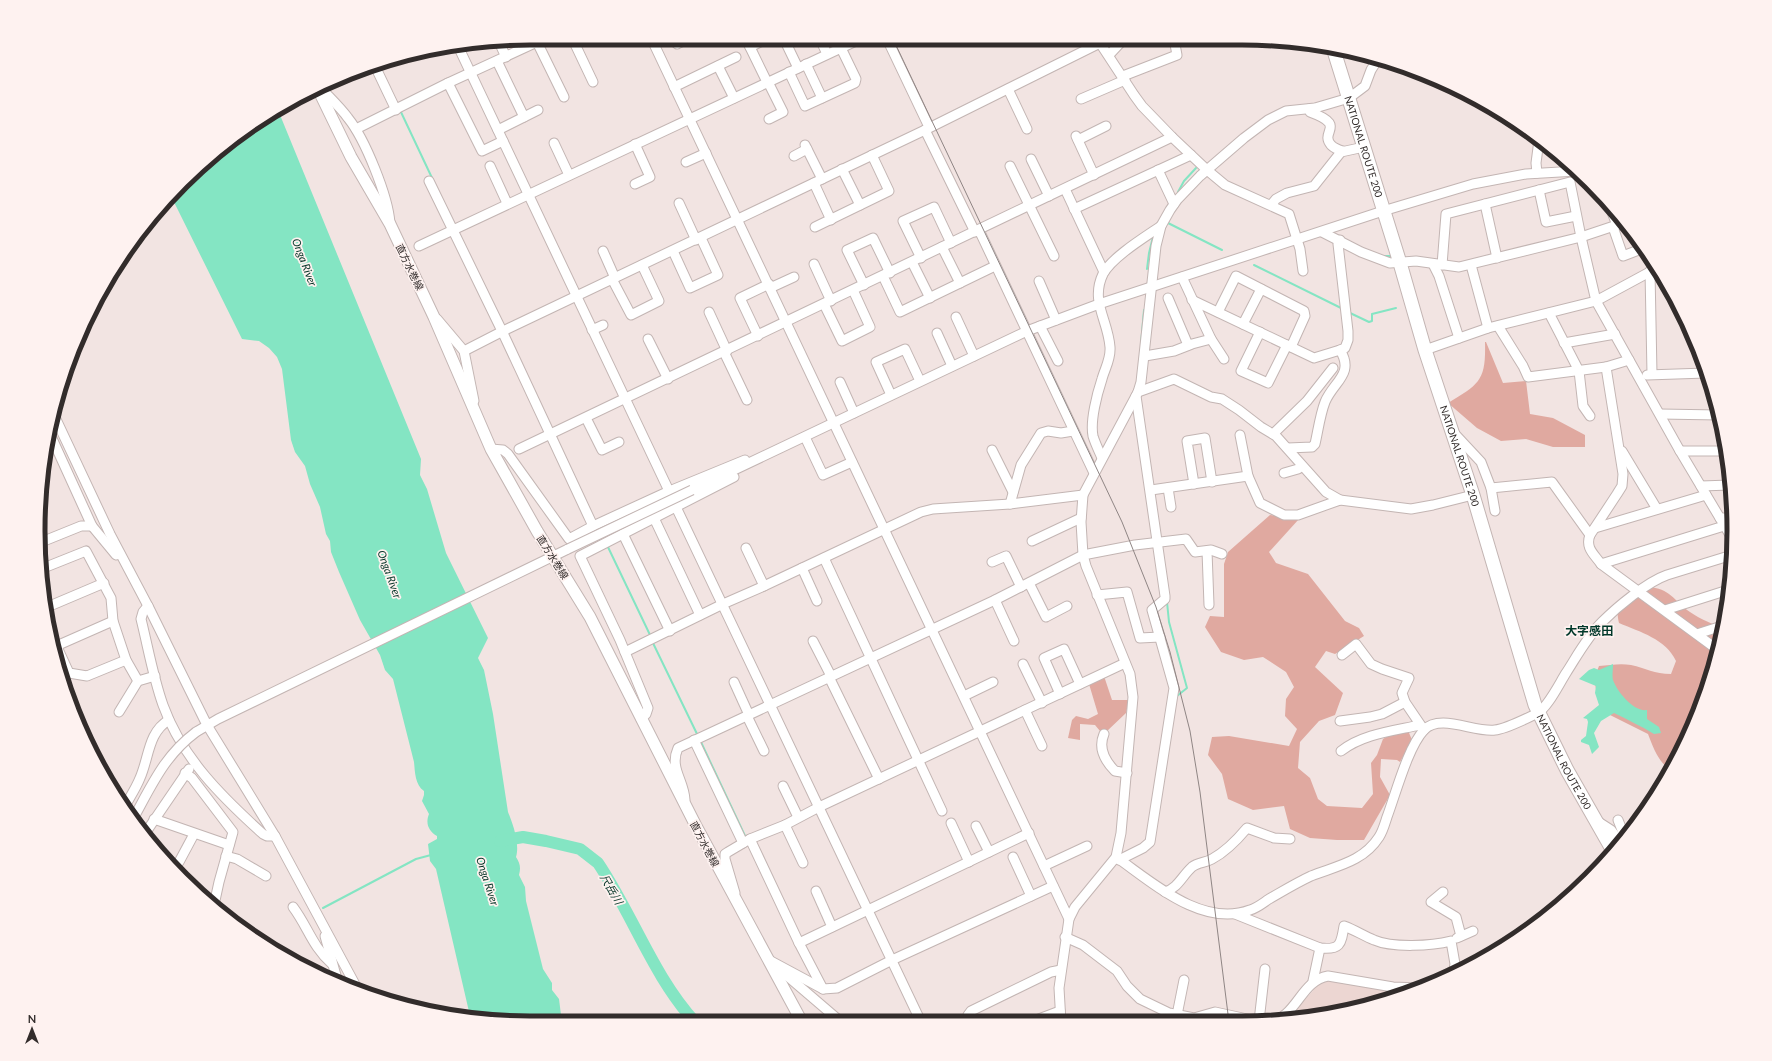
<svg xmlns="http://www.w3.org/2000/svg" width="1772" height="1061" viewBox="0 0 1772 1061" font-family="Lato,'Noto Sans JP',sans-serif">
<rect width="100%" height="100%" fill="#f2e4e2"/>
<path fill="#ecd6d2" d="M1329 978 1400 991 1402 996 1287 1019 1313 991 1315 983Z"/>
<g fill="#e0a9a0">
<path d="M1485 342H1486L1503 383 1526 381 1530 414 1553 418 1585 435V447H1553L1526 439 1501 441 1477 428 1448 403C1480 384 1486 380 1485 342Z"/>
<path d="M1270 515 1299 519 1269 552 1276 563 1308 574 1345 621 1359 628 1364 636 1335 654 1326 651 1315 667 1343 693 1335 715 1319 721 1300 742 1298 768 1310 778 1318 799 1327 806 1362 808 1373 794 1371 763 1377 755 1383 739 1395 732 1407 728 1412 740 1400 762 1397 760 1381 759 1380 777 1390 795 1364 840H1337L1310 838 1290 829 1284 806 1253 810 1228 799 1222 774 1208 755 1212 737 1229 736 1289 746 1297 729 1285 716 1286 699 1294 687 1286 672 1263 657 1244 660 1221 652 1205 627 1210 616 1224 617V564L1228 552Z"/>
<path d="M1648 587C1670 588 1674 601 1690 612 1700 619 1713 624 1724 629L1702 701 1699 705C1701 717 1676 757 1669 769 1658 761 1653 747 1648 734L1606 713 1597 696 1595 683V676L1599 666C1610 665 1621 663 1631 665 1646 668 1654 674 1671 674L1676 661C1666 639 1640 632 1619 623 1613 598 1627 591 1648 587Z"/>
<path d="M1104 676 1112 700H1129L1126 713 1106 732 1100 731 1095 725 1080 724V740L1068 738 1072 720 1076 716 1088 719 1098 714 1089 684Z"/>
</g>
<g fill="#84e5c3">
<path d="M278 110 421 459 420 475 427 489 446 553 488 638 478 658 484 670 493 714 508 812C513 824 520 844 516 857 520 863 521 868 519 875L525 887 526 901 543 969 552 983V990L559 999 561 1015 564 1022H498L470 1016 436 869 430 861 428 844 437 839V836C429 831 425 824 429 814L422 801 424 795V791C415 785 415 772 414 762L393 679 385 670 380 655 360 620 339 572 331 552 330 541 326 534 320 507 310 484 305 466 295 452 291 440 282 369 277 357 269 348 259 341 242 339 171 196 182 182 231 140Z"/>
<path d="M1613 664C1613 669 1612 676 1613 680 1617 691 1633 712 1647 710V719L1659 727 1661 733 1654 734C1641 726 1628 720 1614 713L1601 721 1594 733 1599 747 1592 754 1589 745 1581 742V740L1586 736 1588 722 1587 719 1583 718 1599 705 1595 693 1596 686 1579 679 1589 670 1594 668 1599 670Z"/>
</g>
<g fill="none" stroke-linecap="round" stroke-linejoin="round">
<g stroke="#84e5c3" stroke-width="2">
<path d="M400 110 433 180"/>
<path d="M1178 192 1184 181 1196 168"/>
<path d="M1168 223 1222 250"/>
<path d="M1385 256H1392"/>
<path d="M1254 265 1343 309"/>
<path d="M1147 269 1149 253 1153 237"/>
<path d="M1348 312 1369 322 1372 321V314L1396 308"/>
<path d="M1141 344 1144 310"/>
<path d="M607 545 651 637"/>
<path d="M1167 602 1169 622 1187 688 1177 696"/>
<path d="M652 641 698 736"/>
<path d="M700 740 746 838"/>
<path d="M323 908 416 859 431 855"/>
</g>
<path stroke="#84e5c3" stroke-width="12" d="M500 841 523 837 546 841 580 849 598 863C633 915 653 976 695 1022"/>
<g stroke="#c3b5b3" stroke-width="11">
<g id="minor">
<path d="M1098 40 1134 95 1142 106 1172 137 1207 170 1225 185 1289 214 1300 249 1303 271"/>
<path d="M676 41 677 44 683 41"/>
<path d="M747 41 767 82"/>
<path d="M785 41 798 68"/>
<path d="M821 41 827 54"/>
<path d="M888 41 929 127"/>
<path d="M499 42 506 57"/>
<path d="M537 42 564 97"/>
<path d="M574 42 593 82"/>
<path d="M653 42 1069 919"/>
<path d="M457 44 669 491"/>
<path d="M750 47 762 41"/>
<path d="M1109 55 1123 40"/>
<path d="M497 61 524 117"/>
<path d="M374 64 396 110"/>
<path d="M806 64 822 98"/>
<path d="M718 66 734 98"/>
<path d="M789 72 805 106 855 83 856 79 841 48"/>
<path d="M1123 76 1177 55 1174 39"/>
<path d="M768 82 783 112 769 119"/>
<path d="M448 83 482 151 503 141"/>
<path d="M319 86C329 97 340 107 348 118 365 139 388 196 390 223"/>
<path d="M674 87 736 57"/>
<path d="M1008 89 1027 129"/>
<path d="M1081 99 1125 80"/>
<path d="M1309 109 1310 112C1348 126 1319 131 1331 145 1334 148 1339 150 1343 151"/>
<path d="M356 129 448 83 537 42"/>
<path d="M498 130 538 110"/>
<path d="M925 130 975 232"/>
<path d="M1076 136 1094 175"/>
<path d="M1078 140 1106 126"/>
<path d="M554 143 569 175"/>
<path d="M805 145 822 179"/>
<path d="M794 156 807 149"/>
<path d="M1031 159 1049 196"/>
<path d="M686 162 706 153"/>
<path d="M490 166 507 203"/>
<path d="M1010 166 1054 256"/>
<path d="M842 169 860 205"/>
<path d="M1158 170 1174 204"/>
<path d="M1537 173 1536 163 1539 140"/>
<path d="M429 181 502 331 593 526"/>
<path d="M814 183 831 220"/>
<path d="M635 184 650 177 635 144"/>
<path d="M1065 189 1104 272"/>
<path d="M1539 190 1546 222 1576 216"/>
<path d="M679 203 696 240"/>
<path d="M1485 204 1497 258"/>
<path d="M1271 205 1276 199 1287 193 1314 186 1341 152 1364 147"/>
<path d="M1610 207 1617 225"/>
<path d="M1074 209 1191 155"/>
<path d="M815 227 889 191 872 155"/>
<path d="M1613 227 1623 256 1644 248"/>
<path d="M979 230 1094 473"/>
<path d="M1322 232 1361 252 1390 263 1416 261 1459 267 1581 237 1623 223"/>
<path d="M419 246 856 41"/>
<path d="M942 247 960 283"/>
<path d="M603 251 615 278"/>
<path d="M673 251 690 288 718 275 701 238"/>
<path d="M921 258 903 221 934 207 951 243"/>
<path d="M912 262 930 298"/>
<path d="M814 264 831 301"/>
<path d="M1433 264 1439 276 1459 338"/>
<path d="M1442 265 1446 214 1570 182 1581 237 1596 301 1680 451 1733 540"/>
<path d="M1471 265 1488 328"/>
<path d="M1650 271 1652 374"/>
<path d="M883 276 900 312 995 266"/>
<path d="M1182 277 1211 339 1224 359"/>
<path d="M612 279 631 315 659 301 642 265"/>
<path d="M1039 281 1056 320"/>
<path d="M864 285 847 250 873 238 890 273"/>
<path d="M770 288 794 277"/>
<path d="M1168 298 1188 345"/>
<path d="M1192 300 1314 358 1340 350"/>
<path d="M824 304 842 341 870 327 853 290"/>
<path d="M709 312 727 351"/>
<path d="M1218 312 1236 276 1304 311 1305 316 1291 347"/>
<path d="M1549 313 1579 371 1583 406 1590 416"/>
<path d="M956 317 974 356"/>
<path d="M437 319 464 351 474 401"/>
<path d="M1243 324 1261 289"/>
<path d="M1040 326 1058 361"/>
<path d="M1498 326 1523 366 1528 377 1606 367"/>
<path d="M592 330 603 325"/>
<path d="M1260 332 1241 371 1268 383 1287 345"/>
<path d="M937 333 952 366"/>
<path d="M758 336 740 298 769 284"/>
<path d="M648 339 668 379"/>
<path d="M1564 343 1615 334"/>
<path d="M1425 350 1488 328 1596 301 1657 268"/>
<path d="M464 351 503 331 925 130 1100 43"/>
<path d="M724 352 747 400"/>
<path d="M1145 356 1174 351 1192 344 1211 339"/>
<path d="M1629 360 1606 367 1623 474 1622 486 1617 494 1590 535C1585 548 1594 554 1601 564L1718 650"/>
<path d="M1647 375 1706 373"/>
<path d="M840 382 854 413"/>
<path d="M1138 392 1174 379 1211 397 1222 399 1239 410 1261 427 1276 436 1326 492 1340 500"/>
<path d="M891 395 876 362 905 349 920 381"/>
<path d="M1660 414 1719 415"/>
<path d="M54 415 110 534 148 606 207 725 275 836 358 990"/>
<path d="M586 418 602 450 619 442"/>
<path d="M1453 432 1481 462 1491 488 1495 511"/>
<path d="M50 434 92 526 116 555"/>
<path d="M1273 434 1307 401 1333 368"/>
<path d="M805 437 823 475 852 462"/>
<path d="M1288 448 1312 447 1315 444C1318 431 1320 415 1325 402 1333 382 1355 374 1340 350L1345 348 1348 340V331L1338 244 1340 240"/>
<path d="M491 449 503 450 508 454 569 539 593 526 667 492 745 460"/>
<path d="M519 449 1172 137"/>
<path d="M992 450 1013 492"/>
<path d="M1622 451 1657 509"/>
<path d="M1680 451H1726"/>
<path d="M1102 458C1099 451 1095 443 1093 436 1090 421 1097 394 1102 379 1105 368 1111 359 1110 347 1108 320 1090 301 1103 274 1112 257 1145 237 1161 226"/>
<path d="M1284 473 1298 469 1302 466"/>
<path d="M1248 476 1260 503 1284 515H1298L1340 500 1411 509 1433 505 1473 495"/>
<path d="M1194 484 1187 441 1205 438 1212 482"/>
<path d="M1701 486 1730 485"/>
<path d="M1168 488 1171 507"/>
<path d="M1491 488 1552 482 1590 535"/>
<path d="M692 490 1027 331 1099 304 1383 211 1473 184 1526 174 1577 171"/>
<path d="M1151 490 1248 476 1240 435"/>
<path d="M1010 504 1021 465 1041 433 1048 431 1061 433 1073 431"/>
<path d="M676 507 921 1022"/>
<path d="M654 518 700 615"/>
<path d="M1720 518H1733"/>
<path d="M1595 528 1706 495"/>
<path d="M623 534 670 631"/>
<path d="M1032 541 1081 518"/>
<path d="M39 543 81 526H92"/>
<path d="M746 548 764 586"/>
<path d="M1207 551 1209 605"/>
<path d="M824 558 942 811"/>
<path d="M992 562 1006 556 1021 587"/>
<path d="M1601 564 1724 526"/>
<path d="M802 568 817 601"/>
<path d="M41 569 86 551 111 598 113 621 126 660 138 681"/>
<path d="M1029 583 1046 617 1067 606"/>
<path d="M1097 595 1127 592 1140 638 1160 637"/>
<path d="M995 600 1014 641"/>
<path d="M148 606 143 612 141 619C148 647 153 677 163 705 182 758 222 797 263 834L267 836H275"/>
<path d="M45 608 104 583"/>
<path d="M1665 610 1728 590"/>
<path d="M51 634 69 673 87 676 126 660"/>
<path d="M1697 634 1725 625"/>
<path d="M813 641 831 676"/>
<path d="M54 647 113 621"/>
<path d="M625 652 723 604 764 586 921 512 933 509 1010 504 1083 495"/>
<path d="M1342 655 1356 644 1371 664 1382 669 1409 678 1402 693 1405 702 1424 730"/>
<path d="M1023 664 1042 703"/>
<path d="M829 677 879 779"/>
<path d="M734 682 749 715"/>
<path d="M1060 694 1044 658 1064 649 1080 684"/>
<path d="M964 696 993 682"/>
<path d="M1025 710 1042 746"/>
<path d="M119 712 138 681 155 676"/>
<path d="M747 716 764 751"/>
<path d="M641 719 646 714 648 708 620 640 580 556 734 477"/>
<path d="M1340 721 1370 717 1382 714 1405 702"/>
<path d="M196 732 218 719 568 549"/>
<path d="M1104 734C1098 748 1105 761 1115 771L1127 773"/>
<path d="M694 740 743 843"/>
<path d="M1341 751C1363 734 1393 731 1420 725"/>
<path d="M185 773 192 778 233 832 219 882 214 905"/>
<path d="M783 786 798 817"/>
<path d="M685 800C684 780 669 768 678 748L995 600 1083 555 1135 545 1186 539 1195 552 1211 550 1222 554"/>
<path d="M125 806C130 797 136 788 140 778 149 758 148 732 169 720"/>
<path d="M154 819 229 845"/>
<path d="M1618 820 1624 835"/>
<path d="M1597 821 1611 830 1619 841"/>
<path d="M951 823 969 862"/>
<path d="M785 825 803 863"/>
<path d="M976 826 989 852"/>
<path d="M144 835 189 769"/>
<path d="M750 839 799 943 823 989"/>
<path d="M226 856 237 859 266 876"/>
<path d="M1013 857 1031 896"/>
<path d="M1116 857C1152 882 1202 928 1250 910 1257 908 1263 903 1269 899 1283 891 1296 883 1311 876 1336 866 1363 862 1379 837 1383 831 1385 823 1387 817 1396 793 1408 747 1424 730 1440 713 1475 733 1495 730 1506 729 1525 719 1536 714 1547 709 1559 684 1566 673 1577 656 1587 637 1602 622 1617 607 1647 582 1667 575L1732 555"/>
<path d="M1119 860 1143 848 1150 842 1174 688 1152 610 1165 599V596L1136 396"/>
<path d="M179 862 194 834"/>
<path d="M1044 866 1087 846"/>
<path d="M816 891 832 927"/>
<path d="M1165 892C1178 888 1182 876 1192 867 1198 862 1205 863 1212 859 1225 852 1237 840 1247 828L1274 838 1290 839"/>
<path d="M1443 892 1431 902 1456 917 1461 936"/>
<path d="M735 893 725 859V854L728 852 750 839 785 825 819 807 1125 663"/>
<path d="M293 907C308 927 312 946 332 964"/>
<path d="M1235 914 1320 948C1340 950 1341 945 1344 926 1355 930 1364 936 1374 940 1392 948 1432 946 1451 941L1455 964 1454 970 1438 980"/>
<path d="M325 936 337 979"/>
<path d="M1065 937 1083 945 1117 971 1127 986 1140 999 1169 1013 1194 1018 1215 1012 1261 1022"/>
<path d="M1457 938 1473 931"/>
<path d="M799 943 1029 833"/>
<path d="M769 960 823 989 837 988 892 960 1053 886"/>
<path d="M778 968 841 1022"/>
<path d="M1313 981 1320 948"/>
<path d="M1177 1015 1184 980"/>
<path d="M1259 1021 1265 969"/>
<path d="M971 1022 968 1015 971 1011 1051 972 1061 970"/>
<path d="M1031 1022 1060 1011"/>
<path d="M1061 1022 1059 988 1069 919 1075 907 1116 857 1121 833 1133 697 1130 674 1086 566 1083 555 1081 522 1083 495 1138 392 1141 382 1156 246 1161 226 1170 210 1177 200 1200 176 1244 138 1268 120 1286 111 1315 108 1349 98 1365 86 1371 70 1376 62 1379 60"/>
<path d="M1269 1022C1297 1018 1300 981 1328 976L1393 987 1419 988"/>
</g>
</g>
<g stroke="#c3b5b3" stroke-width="13">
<path id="major" d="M317 87 351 157 390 224 434 317 491 449 537 531 590 617 695 824 802 1022"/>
</g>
<g stroke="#c3b5b3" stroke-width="15">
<g id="highway">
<path id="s1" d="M1334 51 1400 263 1425 350 1473 495 1535 705 1567 770 1612 849"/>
</g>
</g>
<use href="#minor" stroke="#fff" stroke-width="9"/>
<use href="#major" stroke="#fff" stroke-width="11"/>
<use href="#highway" stroke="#fff" stroke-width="13"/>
<path stroke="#8f8584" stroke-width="1" d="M894 41 1122 522 1156 607 1170 652 1190 731 1200 792 1229 1022"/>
<g stroke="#c3b5b3" stroke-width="11" stroke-linecap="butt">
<g id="minor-bridge">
<path d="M568 549 692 490"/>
<path d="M133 819C152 785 164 756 196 732"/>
</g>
</g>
<use href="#minor-bridge" stroke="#fff" stroke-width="9"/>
</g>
<g text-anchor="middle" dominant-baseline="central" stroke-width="3.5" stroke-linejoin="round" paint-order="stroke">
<g font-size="10" fill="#322c2b" stroke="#fef2f0">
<text stroke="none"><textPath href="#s1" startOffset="100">NATIONAL ROUTE 200</textPath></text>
<text transform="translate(410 267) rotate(64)">直方水巻線</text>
<text stroke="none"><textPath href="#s1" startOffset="424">NATIONAL ROUTE 200</textPath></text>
<text transform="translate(553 557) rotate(58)">直方水巻線</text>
<text stroke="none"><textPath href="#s1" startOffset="748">NATIONAL ROUTE 200</textPath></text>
<text transform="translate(705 844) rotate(62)">直方水巻線</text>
</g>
<g font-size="11" font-style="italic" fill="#063427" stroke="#fef2f0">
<text transform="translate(305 262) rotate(69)">Onga River</text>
<text transform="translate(390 574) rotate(70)">Onga River</text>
<text transform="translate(488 881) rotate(72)">Onga River</text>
<text transform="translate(612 889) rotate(60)">尺岳川</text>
</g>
<g font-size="12" font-weight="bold" fill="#01382a" stroke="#fef2f0">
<text x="1589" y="630">大字感田</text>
</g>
</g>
<path d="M0 0H1772V1061H0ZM530 45H1242A485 485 0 0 1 1727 530V531A485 485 0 0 1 1242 1016H530A485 485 0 0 1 45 531V530A485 485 0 0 1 530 45Z" fill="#fef2f0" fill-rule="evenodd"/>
<path fill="none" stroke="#322c2b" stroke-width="5" d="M530 45H1242A485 485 0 0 1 1727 530V531A485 485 0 0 1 1242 1016H530A485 485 0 0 1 45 531V530A485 485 0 0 1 530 45Z"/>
<g transform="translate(32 1029)" stroke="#fef2f0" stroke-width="3" paint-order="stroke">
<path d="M0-3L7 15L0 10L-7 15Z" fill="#322c2b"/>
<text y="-6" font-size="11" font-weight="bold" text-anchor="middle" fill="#322c2b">N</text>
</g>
</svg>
